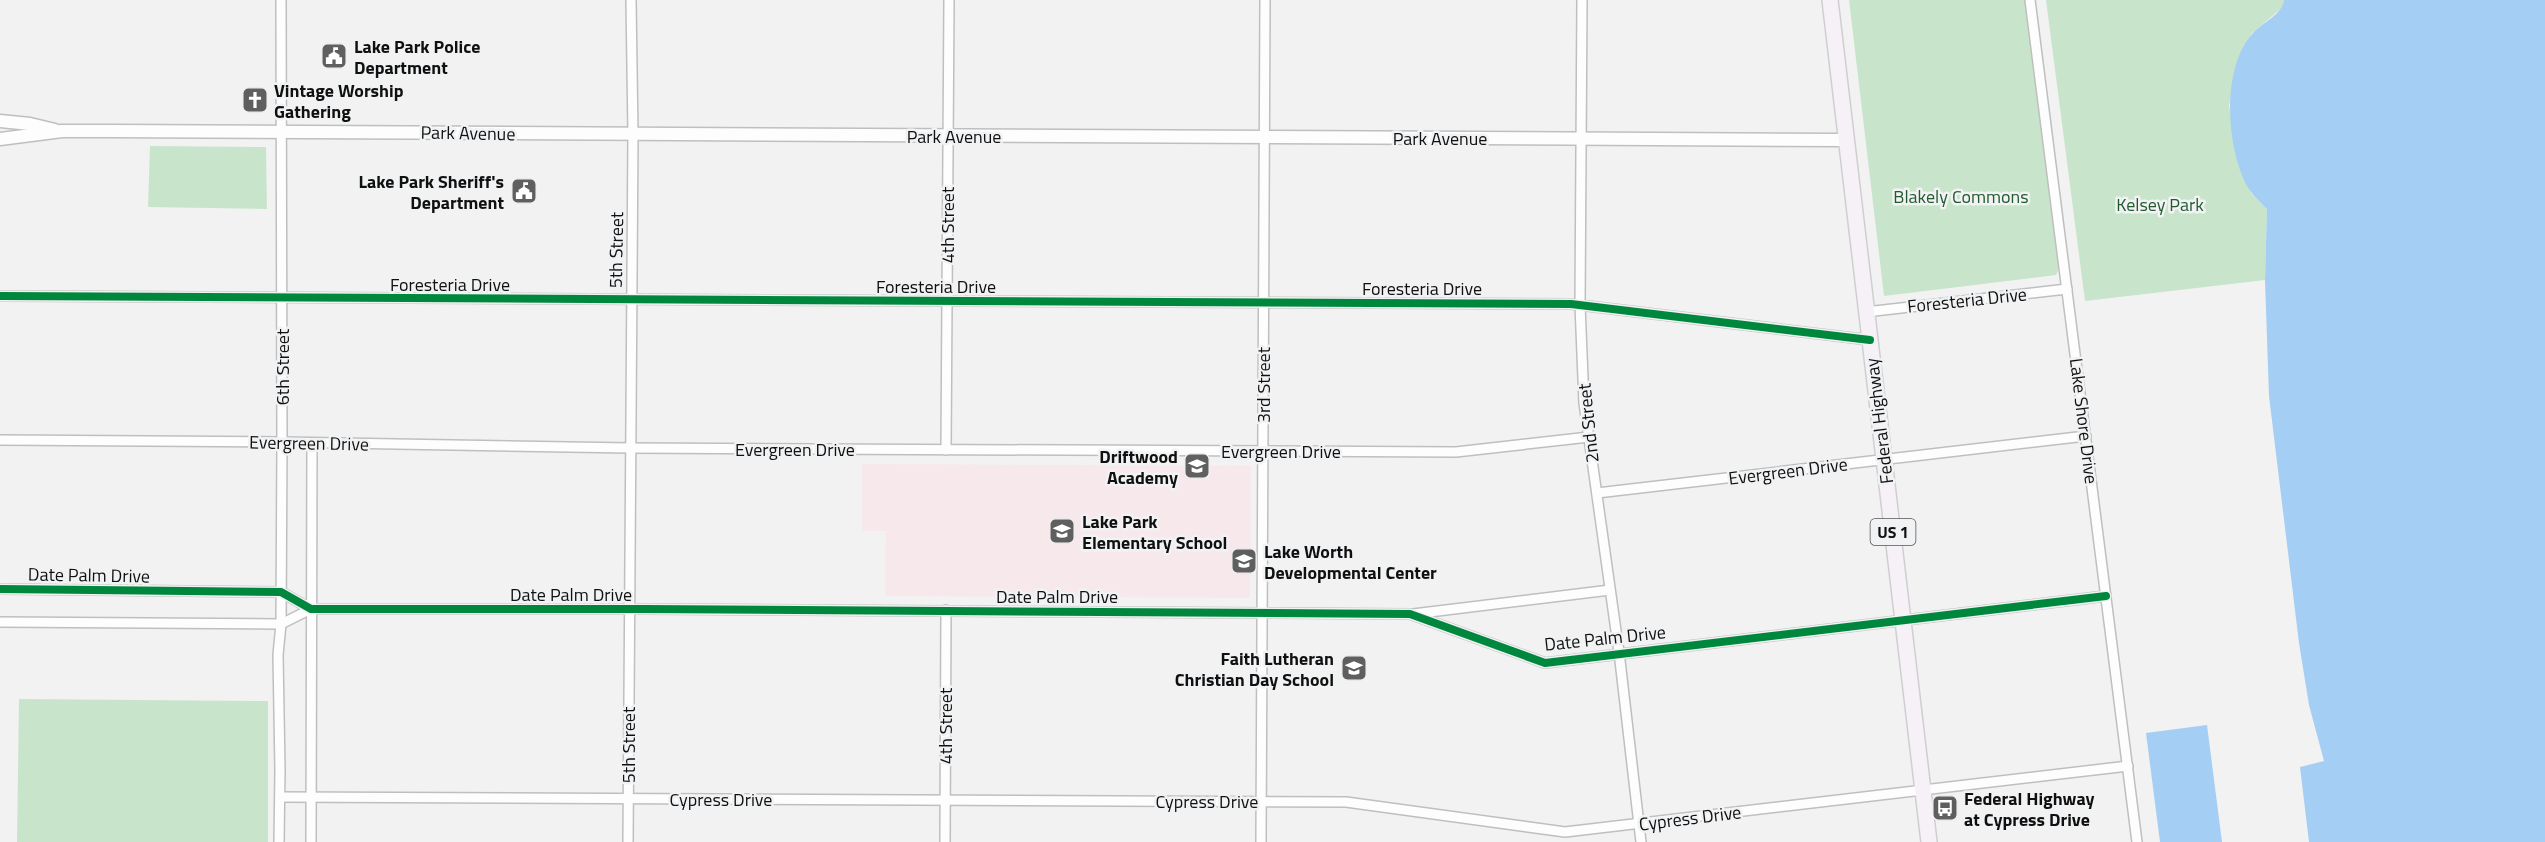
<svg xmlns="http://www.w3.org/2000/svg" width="2545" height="842" viewBox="0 0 2545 842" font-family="'Titillium Web',sans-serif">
<rect width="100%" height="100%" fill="#f2f2f2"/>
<path fill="#f7e8eb" d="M862 464 1251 466 1250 598 885 596 886 531H862Z"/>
<g fill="#c8e5cc">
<path d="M1849 0H2026L2059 269 2056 275 1884 296Z"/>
<path d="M2046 0H2284L2283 7 2252 33 2242 51 2235 72 2229 106 2251 193 2267 209 2265 280 2085 301Z"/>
<path d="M150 146 266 147 267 209 148 207Z"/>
<path d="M19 699 268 701V842H17Z"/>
</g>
<g fill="#a4cef4">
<path d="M2284 0H2545V842H2309L2300 767 2324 761 2309 705 2299 643 2269 396 2265 280 2267 209C2258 200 2249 192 2244 180 2226 140 2222 67 2253 33 2263 22 2282 15 2284 0Z"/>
<path d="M2207 725 2222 842H2160L2146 733Z"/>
</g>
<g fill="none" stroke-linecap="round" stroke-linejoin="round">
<g stroke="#bfbfbf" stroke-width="12">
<g id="minor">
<path d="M1582 0 1580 305 1584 403 1619 652 1641 842"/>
<path d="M2030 0 2137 842"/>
<path d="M0 296 1571 304 1870 340"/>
<path d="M1866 312 2067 289"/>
<path d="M0 440 282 442 630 448 1456 452 1589 437"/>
<path d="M946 450 949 0"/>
<path d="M1597 493 2086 436"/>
<path d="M0 589 281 592 311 609H644L1410 614 1545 663 2106 596"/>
<path d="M1413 614 1610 590"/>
<path d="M0 622 281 624 311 609"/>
<path d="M280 797 1346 802 1565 832 2128 766"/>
<path d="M279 842 280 770 278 655 281 624 282 442 281 0"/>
<path d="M311 842 312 443"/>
<path d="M628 842 633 134 631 0"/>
<path d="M945 842 946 610"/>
<path d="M1261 842 1265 0"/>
</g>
</g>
<g stroke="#bfbfbf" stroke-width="15">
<g id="tertiary">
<path d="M0 121 30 124 55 130"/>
<path d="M0 139 62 131H111L1846 140"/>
</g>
</g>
<g stroke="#cfcfcf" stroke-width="18">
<path id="primary" d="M1830 0 1929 842"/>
</g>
<use href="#minor" stroke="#fdfdfd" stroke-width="9"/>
<use href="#tertiary" stroke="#fdfdfd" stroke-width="12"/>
<use href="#primary" stroke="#f5f1f7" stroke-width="15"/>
<g stroke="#f1f2f3" stroke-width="11">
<g id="cycleway">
<path d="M0 296 1571 304 1870 340"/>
<path d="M0 589 281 592 311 609H644L1410 614 1545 663 2106 596"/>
</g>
</g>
<use href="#cycleway" stroke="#00873e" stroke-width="8"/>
</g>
<defs>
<g id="civic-square" transform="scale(1.35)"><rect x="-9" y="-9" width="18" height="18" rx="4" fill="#5f5f60" stroke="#f1f2f3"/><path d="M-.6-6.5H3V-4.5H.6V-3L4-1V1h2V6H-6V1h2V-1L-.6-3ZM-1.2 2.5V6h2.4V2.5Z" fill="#fff"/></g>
<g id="church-square" transform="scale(1.35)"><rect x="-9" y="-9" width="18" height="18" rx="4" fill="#5f5f60" stroke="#f1f2f3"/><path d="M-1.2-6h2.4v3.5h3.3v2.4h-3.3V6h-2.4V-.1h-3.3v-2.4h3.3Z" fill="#fff"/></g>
<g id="school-square" transform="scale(1.35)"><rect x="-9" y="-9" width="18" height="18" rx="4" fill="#5f5f60" stroke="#f1f2f3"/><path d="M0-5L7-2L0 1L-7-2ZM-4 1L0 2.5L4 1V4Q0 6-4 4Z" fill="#fff"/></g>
<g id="bus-square" transform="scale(1.35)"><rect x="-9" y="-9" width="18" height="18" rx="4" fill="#5f5f60" stroke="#f1f2f3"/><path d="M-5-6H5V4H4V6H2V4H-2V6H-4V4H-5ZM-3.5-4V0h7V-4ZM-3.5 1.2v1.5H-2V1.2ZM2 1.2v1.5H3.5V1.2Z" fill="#fff"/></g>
</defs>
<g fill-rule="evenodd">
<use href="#civic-square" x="334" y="56"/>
<use href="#church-square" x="255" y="100"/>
<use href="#civic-square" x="524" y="191"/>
<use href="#school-square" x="1197" y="466"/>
<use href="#school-square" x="1062" y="531"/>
<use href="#school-square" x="1244" y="561"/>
<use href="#school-square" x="1354" y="668"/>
<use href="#bus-square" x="1945" y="808"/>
</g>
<g text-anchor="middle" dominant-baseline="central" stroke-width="5" stroke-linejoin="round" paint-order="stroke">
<rect fill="#f1f2f3" stroke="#545455" stroke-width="1.5" x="1870.5" y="519" width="45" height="26" rx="4.5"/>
<g font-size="16" font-weight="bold" fill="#101011">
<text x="1893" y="532">US 1</text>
</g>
<g font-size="18" font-weight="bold" fill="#101011" stroke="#f1f2f3" text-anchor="start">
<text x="354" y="46">Lake Park Police<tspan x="354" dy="21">Department</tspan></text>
<text x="274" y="90">Vintage Worship<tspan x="274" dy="21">Gathering</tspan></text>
<text x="504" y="181" text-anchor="end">Lake Park Sheriff's<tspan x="504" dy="21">Department</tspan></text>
<text x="1178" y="456" text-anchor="end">Driftwood<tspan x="1178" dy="21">Academy</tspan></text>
<text x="1082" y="521">Lake Park<tspan x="1082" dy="21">Elementary School</tspan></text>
<text x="1264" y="551">Lake Worth<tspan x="1264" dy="21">Developmental Center</tspan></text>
<text x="1334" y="658" text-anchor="end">Faith Lutheran<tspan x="1334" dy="21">Christian Day School</tspan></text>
<text x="1964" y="798">Federal Highway<tspan x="1964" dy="21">at Cypress Drive</tspan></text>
</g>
<g font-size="18" fill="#101011" stroke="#f1f2f3">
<text transform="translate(468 133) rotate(1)">Park Avenue</text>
<text x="954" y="136">Park Avenue</text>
<text x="1440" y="138">Park Avenue</text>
<text transform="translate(947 225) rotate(-90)">4th Street</text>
<text transform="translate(616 250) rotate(-89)">5th Street</text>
<text x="450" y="284">Foresteria Drive</text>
<text x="936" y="286">Foresteria Drive</text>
<text x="1422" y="288">Foresteria Drive</text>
<text transform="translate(1967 300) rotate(-6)">Foresteria Drive</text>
<text transform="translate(282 367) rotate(-90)">6th Street</text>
<text transform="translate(1263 385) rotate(-90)">3rd Street</text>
<text transform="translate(1879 421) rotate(-97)">Federal Highway</text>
<text transform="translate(2084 421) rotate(83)">Lake Shore Drive</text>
<text transform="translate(1588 423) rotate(-96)">2nd Street</text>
<text transform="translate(309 443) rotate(1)">Evergreen Drive</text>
<text x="795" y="449">Evergreen Drive</text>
<text x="1281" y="451">Evergreen Drive</text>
<text transform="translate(1788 471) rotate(-7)">Evergreen Drive</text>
<text transform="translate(89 575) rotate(1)">Date Palm Drive</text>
<text x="571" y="594">Date Palm Drive</text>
<text x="1057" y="596">Date Palm Drive</text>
<text transform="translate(1605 638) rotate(-6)">Date Palm Drive</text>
<text transform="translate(945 726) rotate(-90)">4th Street</text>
<text transform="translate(628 745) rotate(-90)">5th Street</text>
<text x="721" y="799">Cypress Drive</text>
<text x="1207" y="801">Cypress Drive</text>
<text transform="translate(1690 818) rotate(-7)">Cypress Drive</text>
</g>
<g font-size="18" fill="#225a2e" stroke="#f1f2f3">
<text x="1961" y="196">Blakely Commons</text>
<text x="2160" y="204">Kelsey Park</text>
</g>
</g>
</svg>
